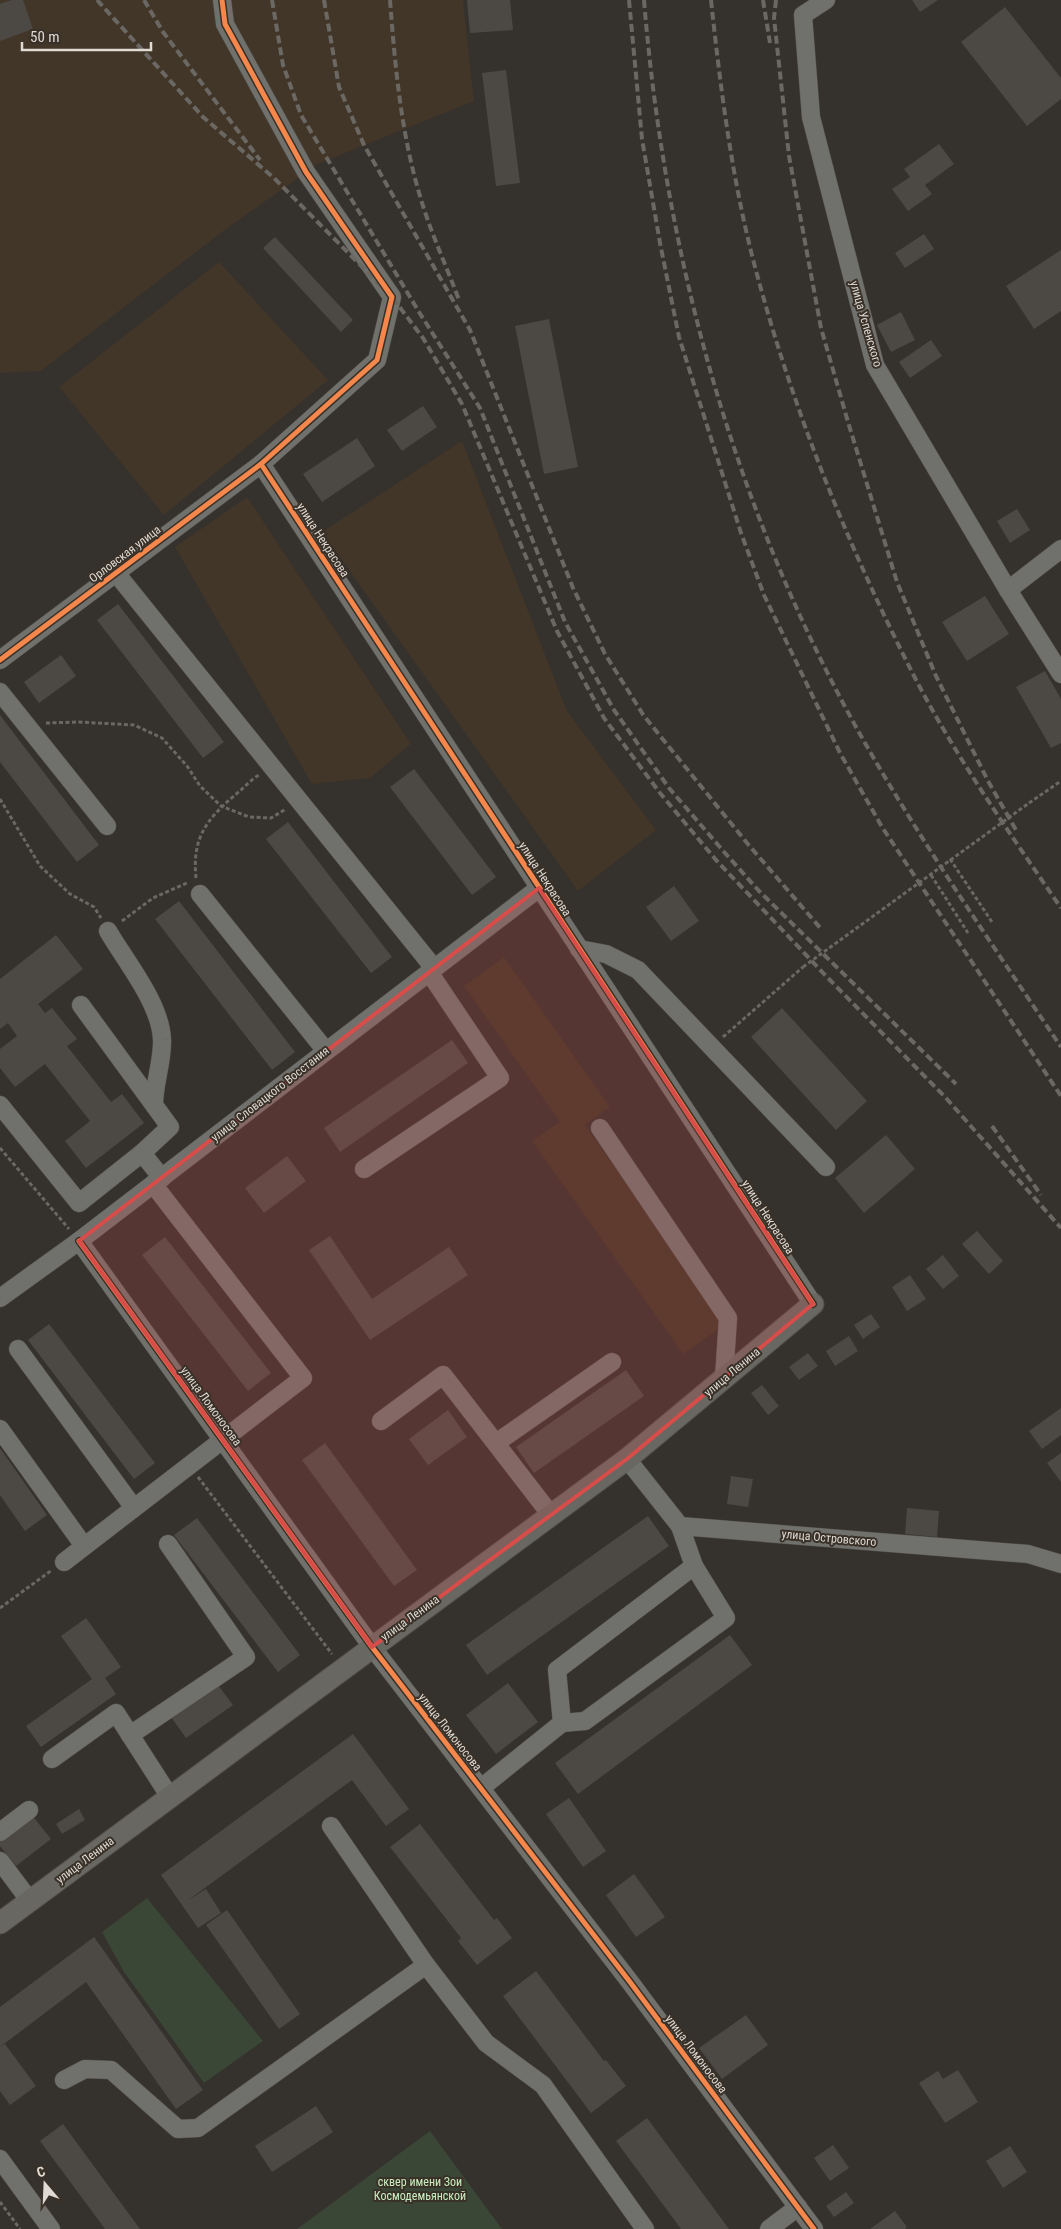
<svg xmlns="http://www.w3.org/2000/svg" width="1061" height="2229" viewBox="0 0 1061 2229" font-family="'Roboto Condensed',sans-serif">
<rect width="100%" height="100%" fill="#35312c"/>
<g fill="#423629">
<path d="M0 0H463L474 101 318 164 226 229 41 371 0 373Z"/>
<path d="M219 262 328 380 164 515 59 387Z"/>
<path d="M462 441 567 711 656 830 578 891 322 532Z"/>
<path d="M247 497 411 744 370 778 312 784 175 547Z"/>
<path d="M504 957 610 1107 585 1125 726 1324 683 1354 532 1141 560 1122 464 986Z"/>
</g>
<g fill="#3a4736">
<path d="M147 1898 263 2041 204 2083 124 1972 102 1932Z"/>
<path d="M430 2131 502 2229H297Z"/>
</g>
<g fill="#4c4944">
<path d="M12 0H23L33 29 0 41V4Z"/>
<path d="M467 0H510L513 30 470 33Z"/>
<path d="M912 0H938L920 12Z"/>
<path d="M1005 7 1061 78V99L1027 126 961 42Z"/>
<path d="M506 70 520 183 496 186 482 73Z"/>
<path d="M939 144 954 164 925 185 932 194 908 211 892 189 910 177 904 169Z"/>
<path d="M924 234 934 249 905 268 895 253Z"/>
<path d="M275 237 353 320 341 332 263 248Z"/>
<path d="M1061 250V311L1034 329 1006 286Z"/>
<path d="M901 312 915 340 891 352 877 325Z"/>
<path d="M549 319 578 467 544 474 515 326Z"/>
<path d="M931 340 942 356 910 378 899 362Z"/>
<path d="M423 406 437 427 402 451 387 430Z"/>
<path d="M357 438 375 466 322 502 303 474Z"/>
<path d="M1017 509 1030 530 1010 543 997 521Z"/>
<path d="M985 596 1009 634 967 661 942 622Z"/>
<path d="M118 604 224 742 203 758 97 620Z"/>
<path d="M61 655 76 676 39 703 24 682Z"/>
<path d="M1045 671 1061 699V743L1051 748 1016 687Z"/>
<path d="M0 715 99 845 77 862 0 762Z"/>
<path d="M414 769 496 877 472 895 390 787Z"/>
<path d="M288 822 392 957 371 973 266 839Z"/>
<path d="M674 886 699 921 671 941 646 907Z"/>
<path d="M179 901 295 1052 272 1070 155 919Z"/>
<path d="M56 935 83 969 38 1004 45 1013 52 1008 77 1039 67 1046 111 1102 122 1094 144 1123 86 1168 65 1141 90 1121 45 1064 15 1087 0 1068V1049L17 1036 8 1023 0 1029V979Z"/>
<path d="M782 1008 867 1101 836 1130 751 1037Z"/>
<path d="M452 1040 468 1063 340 1152 324 1128Z"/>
<path d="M886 1135 915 1169 864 1213 835 1178Z"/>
<path d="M287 1156 306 1181 264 1213 245 1188Z"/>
<path d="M977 1231 1003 1261 989 1274 962 1244Z"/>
<path d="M330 1236 372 1299 449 1247 468 1275 370 1340 309 1250Z"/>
<path d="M165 1237 271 1373 248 1391 142 1255Z"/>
<path d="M943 1255 959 1276 943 1289 926 1269Z"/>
<path d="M910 1275 926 1299 907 1311 892 1287Z"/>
<path d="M871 1314 880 1327 863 1339 854 1325Z"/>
<path d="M49 1324 155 1463 134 1479 28 1340Z"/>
<path d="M849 1336 858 1351 835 1366 826 1351Z"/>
<path d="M808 1353 818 1366 799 1380 789 1367Z"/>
<path d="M626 1370 644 1396 534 1473 516 1447Z"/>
<path d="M762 1385 779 1406 768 1415 751 1393Z"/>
<path d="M1061 1408V1435L1042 1449 1029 1431Z"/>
<path d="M448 1410 467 1437 428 1465 409 1439Z"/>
<path d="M325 1443 417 1570 394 1586 302 1460Z"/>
<path d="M0 1448 47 1515 25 1531 0 1495Z"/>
<path d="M1061 1453V1482L1047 1463Z"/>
<path d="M731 1476 753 1479 748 1507 727 1504Z"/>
<path d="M907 1508 939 1511 937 1537 905 1534Z"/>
<path d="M648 1516 669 1546 487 1675 466 1645Z"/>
<path d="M197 1518 300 1655 278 1672 174 1535Z"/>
<path d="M86 1618 121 1667 105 1678 116 1694 41 1747 26 1726 92 1679 61 1636Z"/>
<path d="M730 1635 752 1665 578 1794 555 1763Z"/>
<path d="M508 1683 538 1722 496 1754 466 1715Z"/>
<path d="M218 1685 233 1705 186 1738 171 1717Z"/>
<path d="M353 1734 409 1809 386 1826 352 1780 187 1901 206 1889 221 1913 198 1928 161 1875Z"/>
<path d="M569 1798 606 1851 583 1867 546 1814Z"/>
<path d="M79 1809 85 1820 62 1834 56 1824Z"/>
<path d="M31 1814 51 1839 16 1866 0 1846V1838Z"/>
<path d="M420 1824 494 1920 497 1918 512 1938 477 1965 458 1941 461 1938 390 1847Z"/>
<path d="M634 1874 665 1917 636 1937 606 1895Z"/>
<path d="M227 1910 300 2014 279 2029 206 1925Z"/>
<path d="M94 1937 203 2090 176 2109 86 1982 0 2047V2007Z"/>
<path d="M536 1971 604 2061 606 2060 626 2086 591 2113 503 1996Z"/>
<path d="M746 2015 768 2045 722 2079 699 2048Z"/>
<path d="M5 2044 36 2086 10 2105 0 2091V2047Z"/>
<path d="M958 2070 978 2102 945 2123 919 2083 938 2071 943 2079Z"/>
<path d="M316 2106 333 2132 272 2172 255 2146Z"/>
<path d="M647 2118 729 2229H681L616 2141Z"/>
<path d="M63 2124 140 2229H105L40 2141Z"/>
<path d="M833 2145 849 2168 830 2181 814 2158Z"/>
<path d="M1010 2146 1027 2172 1003 2188 986 2161Z"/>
<path d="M846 2192 854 2203 834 2217 826 2206Z"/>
<path d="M895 2211 907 2227 905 2229H870Z"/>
</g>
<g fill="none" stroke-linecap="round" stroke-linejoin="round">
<g stroke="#534f4b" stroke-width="19">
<g id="minor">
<path d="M826 0 803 15 811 117 875 365 1008 590 1061 674"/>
<path d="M261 464 813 1304"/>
<path d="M116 573 434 968"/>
<path d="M1008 590 1061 549"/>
<path d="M0 660 261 464 377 360 392 297 306 172 225 24 222 0"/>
<path d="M0 692 107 826"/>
<path d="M200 894 326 1051"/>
<path d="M108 931C126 962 161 1004 162 1040 163 1059 154 1084 154 1105"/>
<path d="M579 949 606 954 638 970 826 1167"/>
<path d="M81 1005 170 1127 142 1153"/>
<path d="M0 1105 79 1203 142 1153 162 1178"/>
<path d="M600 1128 728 1318 724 1378"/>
<path d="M364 1169 500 1078 429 972"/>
<path d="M79 1241 372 1647 630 1982 814 2229"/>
<path d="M0 1298 79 1241 539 888"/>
<path d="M18 1349 134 1508"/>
<path d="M381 1421 443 1375 551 1515"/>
<path d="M0 1429 84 1546"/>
<path d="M496 1443 612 1362"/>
<path d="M627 1459 680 1526 1028 1554 1061 1564"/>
<path d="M64 1562 303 1378 153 1184"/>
<path d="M562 1723 585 1721 726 1618 694 1566"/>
<path d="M130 1735 246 1657 168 1544"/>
<path d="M52 1759 116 1713 170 1797"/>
<path d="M481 1788 562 1723 557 1670 694 1566 680 1526"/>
<path d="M331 1826 426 1965 486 2043 543 2085 645 2229"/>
<path d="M0 1832 29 1810"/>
<path d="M0 1861 30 1901"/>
<path d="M64 2080 85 2069 111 2070 178 2129 198 2128 426 1965"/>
<path d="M0 2159 51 2229"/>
<path d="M769 2229 798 2207"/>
</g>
</g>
<g stroke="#534f4b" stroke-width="23">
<path id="major" d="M0 1923 627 1459 813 1304"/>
</g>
<g stroke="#6b6864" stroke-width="3" stroke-dasharray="4 2.5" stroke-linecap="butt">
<path d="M46 723 79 722 134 725 162 738 187 766 200 786 221 806 249 817 271 818 286 809"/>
<path d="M0 799 40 866 70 894 94 907 101 918"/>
<path d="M1029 803 1061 781"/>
<path d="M950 859 992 922"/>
<path d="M931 875 968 933"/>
<path d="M196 878C192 838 206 820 235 795 243 789 250 780 259 775"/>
<path d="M122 921 153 898 187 883"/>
<path d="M723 1037 803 967"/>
<path d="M0 1148 69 1229"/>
<path d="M198 1477 332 1654"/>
<path d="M0 1608 52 1570"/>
<path d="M0 2202 20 2229"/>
</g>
<use href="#minor" stroke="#70706c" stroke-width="18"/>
<use href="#major" stroke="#686761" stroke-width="21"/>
<g stroke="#6b6863" stroke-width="4" stroke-dasharray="8 4" stroke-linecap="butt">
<path d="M97 0 203 117 274 178 392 297 423 338 462 404 557 631 604 718 660 793 716 860 826 976 946 1098 1061 1228"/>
<path d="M144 0 163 32 260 160"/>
<path d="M272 0 283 65 301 115 419 312 480 408 565 622 614 710 669 788 725 853 759 891 956 1084"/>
<path d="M324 0 339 87 364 145 470 330 573 588 605 654 644 716 747 843 822 930"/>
<path d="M390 0C395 66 401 133 420 196 430 231 446 265 459 300"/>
<path d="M629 0 642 139 660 243 679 337 741 533 764 595 840 753 882 827 1061 1096"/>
<path d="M644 0C665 259 736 516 865 743 925 848 994 947 1061 1047"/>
<path d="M711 0C721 93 733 188 758 278 795 415 849 548 913 674 955 756 1009 832 1061 908"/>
<path d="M763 0 770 43"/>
<path d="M776 0 774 18 789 156 821 328 848 422 897 582 936 676 988 781 1016 830"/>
<path d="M992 1126 1041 1195"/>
</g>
<path stroke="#6b6864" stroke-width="3" stroke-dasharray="4 2.5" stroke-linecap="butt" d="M803 967 1029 803"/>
<g stroke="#393128" stroke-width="8">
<g id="cycleway">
<path d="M261 464 813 1304"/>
<path d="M0 660 261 464 377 360 392 297 306 172 225 24 222 0"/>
<path d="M79 1241 372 1647 630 1982 814 2229"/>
</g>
</g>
<use href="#cycleway" stroke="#f5874c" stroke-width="5"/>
</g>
<path fill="#d84c4a" fill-opacity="0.2" stroke="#d84c4a" stroke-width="4" stroke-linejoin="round" d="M539 888 813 1304 627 1459 372 1647 79 1241Z"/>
<g text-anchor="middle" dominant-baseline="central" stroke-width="4" stroke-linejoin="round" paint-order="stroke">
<g font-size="12" fill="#dfdad4" stroke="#393128">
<text transform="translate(866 324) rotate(74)">улица Успенского</text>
<text transform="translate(323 540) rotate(57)">улица Некрасова</text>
<text transform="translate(125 554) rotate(-37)">Орловская улица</text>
<text transform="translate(545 879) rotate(57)">улица Некрасова</text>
<text transform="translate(270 1094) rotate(-38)">улица Словацкого Восстания</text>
<text transform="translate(768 1217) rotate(57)">улица Некрасова</text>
<text transform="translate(732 1372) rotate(-40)">улица Ленина</text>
<text transform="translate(211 1406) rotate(54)">улица Ломоносова</text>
<text transform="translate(829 1538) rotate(5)">улица Островского</text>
<text transform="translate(410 1618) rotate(-36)">улица Ленина</text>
<text transform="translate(450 1732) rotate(52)">улица Ломоносова</text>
<text transform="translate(85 1860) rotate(-37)">улица Ленина</text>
<text transform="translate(696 2054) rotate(53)">улица Ломоносова</text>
</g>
<g font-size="12" fill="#c9efbf" stroke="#393128">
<text x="420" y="2182">сквер имени Зои<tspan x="420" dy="14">Космодемьянской</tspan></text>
</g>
</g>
<g transform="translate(45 2184) rotate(341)" stroke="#393128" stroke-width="4" paint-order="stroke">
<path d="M0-4L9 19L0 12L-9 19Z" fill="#dfdad4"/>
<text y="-8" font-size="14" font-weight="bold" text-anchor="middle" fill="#dfdad4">С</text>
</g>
<path d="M22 42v8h129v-8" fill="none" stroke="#dfdad4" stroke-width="2.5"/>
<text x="30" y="42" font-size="15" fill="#dfdad4" stroke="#393128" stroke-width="4" paint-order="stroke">50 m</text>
</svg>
